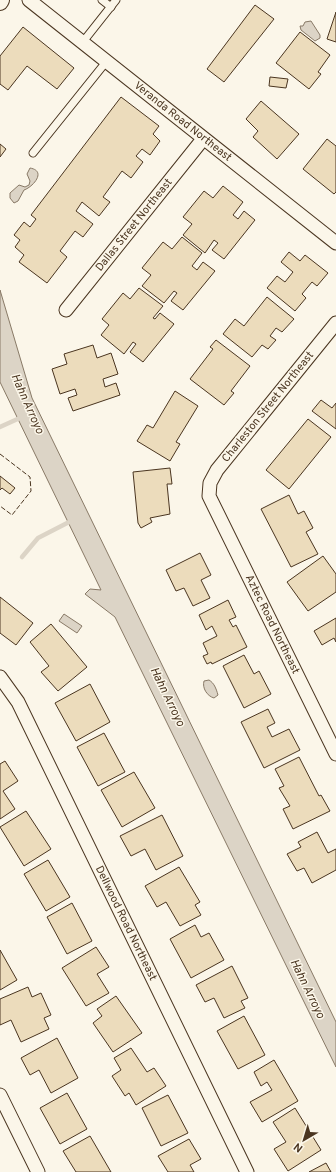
<svg xmlns="http://www.w3.org/2000/svg" width="336" height="1172" viewBox="0 0 336 1172" font-family="Overpass,sans-serif">
<rect width="100%" height="100%" fill="#fbf6e9"/>
<g fill="#dcd4c6" stroke="#887966">
<path d="M311 21 320 35V38L315 41 301 30 300 26H303L305 22Z"/>
<path d="M30 168C47 171 33 187 24 190L18 201 14 203 10 198V193L19 185 25 187 29 185 30 181 27 174Z"/>
<path d="M0 290 32 398 336 1022V1067L115 617 85 594 90 589 101 590 0 382Z"/>
<path d="M64 614 82 626 77 633 59 621Z"/>
<path d="M209 680C214 683 216 688 218 695L214 698C207 696 202 688 204 681Z"/>
</g>
<g fill="none" stroke-linecap="round" stroke-linejoin="round">
<g stroke="#dcd4c6" stroke-width="4.5">
<path d="M0 427 22 417"/>
<path d="M22 557 38 538 73 520"/>
</g>
</g>
<g fill="#ecdcbc" stroke="#4a3520">
<path d="M255 5 274 19 224 82 207 69Z"/>
<path d="M336 12V42L327 39Z"/>
<path d="M23 27 74 68 57 89 27 66 8 90 0 84V56Z"/>
<path d="M300 32 330 55 318 72 321 74 309 89 276 63Z"/>
<path d="M270 77 288 79 286 88 269 86Z"/>
<path d="M121 97 159 126 153 134 160 141 150 155 142 149 136 156 143 162 131 178 122 171 103 197 110 202 99 216 82 202 76 211 93 224 83 237 75 231 60 251 67 257 47 283 19 262 24 255 15 247 20 240 14 235 24 222 30 227 36 219 31 215Z"/>
<path d="M261 101 299 134 277 159 253 137 258 131 246 119Z"/>
<path d="M327 139 336 146V192L334 194 303 169Z"/>
<path d="M0 144 6 149 0 157Z"/>
<path d="M223 186 243 202 233 215 238 219 244 211 255 220 224 259 212 250 218 243 214 240 205 253 183 235 192 224 183 217 204 191 213 198Z"/>
<path d="M182 237 202 253 192 266 197 270 203 262 215 271 183 310 171 301 177 293 174 291 164 303 142 286 151 275 142 268 163 242 172 249Z"/>
<path d="M289 252 300 261 305 255 328 273 317 286 312 282 302 294 306 298 295 311 267 288 277 276 285 282 293 272 281 262Z"/>
<path d="M139 288 163 306 153 318 155 319 160 313 174 324 143 362 130 352 136 344 133 342 124 354 101 335 109 325 102 319 123 293 130 299Z"/>
<path d="M267 297 294 319 282 332 276 328 270 336 276 340 268 349 262 345 252 357 223 334 235 319 244 326Z"/>
<path d="M216 340 250 366 231 391 234 393 224 405 190 379 213 349 210 347Z"/>
<path d="M93 345 97 358 111 353 118 374 103 379 105 387 116 383 120 395 73 411 68 398 77 395 75 389 60 394 52 369 67 364 64 354Z"/>
<path d="M175 391 198 406 176 442 180 444 170 461 137 441 147 425 153 428Z"/>
<path d="M321 400 332 408 336 403V429L312 411Z"/>
<path d="M308 419 331 437 289 489 266 470Z"/>
<path d="M170 468 172 484H167L170 514 150 518 152 522 141 528 138 523 133 472Z"/>
<path d="M0 476 15 488 10 494 2 488 0 490Z"/>
<path d="M289 495 298 514 304 511 313 528 306 532 318 554 291 567 261 509Z"/>
<path d="M200 553 211 575 201 580 210 598 193 606 184 588 176 591 166 570Z"/>
<path d="M323 556 336 574V592L308 611 287 582Z"/>
<path d="M0 597 33 623 16 645 0 633Z"/>
<path d="M228 600 236 617 229 620 233 627 236 625 247 647 212 664 211 662 207 664 203 656 208 654 203 643 217 636 212 626 206 630 199 615Z"/>
<path d="M336 618V642L334 638 322 645 314 631Z"/>
<path d="M51 624 87 667 58 691 41 672 49 666 30 642Z"/>
<path d="M244 655 254 674 259 671 271 694 244 708 223 666Z"/>
<path d="M90 684 110 722 76 741 55 703Z"/>
<path d="M268 709 275 723 267 727 272 737 289 729 300 750 264 768 241 722Z"/>
<path d="M104 733 125 772 98 786 77 747Z"/>
<path d="M299 757 319 796 321 795 330 811 293 829 283 809 290 806 279 788 284 786 275 769Z"/>
<path d="M5 761 18 781 3 791 15 809 0 819V764Z"/>
<path d="M134 772 155 808 122 827 101 790Z"/>
<path d="M26 811 51 849 24 866 0 827Z"/>
<path d="M162 815 183 856 156 870 145 849 131 856 120 836Z"/>
<path d="M317 832 328 853 336 849V870L312 883 304 868 297 871 287 854 301 847 298 842Z"/>
<path d="M48 860 70 897 46 911 24 874Z"/>
<path d="M179 867 200 902 195 905 201 915 180 926 166 902 157 907 145 886Z"/>
<path d="M72 903 92 941 67 954 47 917Z"/>
<path d="M195 925 201 937 209 933 224 960 191 978 170 939Z"/>
<path d="M96 947 109 967 97 974 109 993 86 1006 62 968Z"/>
<path d="M0 950 17 980 0 990Z"/>
<path d="M232 966 248 998 241 1001 245 1008 224 1018 214 998 205 1002 196 985Z"/>
<path d="M28 987 32 997 41 993 51 1015 44 1018 49 1029 21 1042 11 1020 0 1025V999Z"/>
<path d="M116 996 142 1033 113 1052 93 1023 102 1016 97 1009Z"/>
<path d="M244 1016 265 1055 238 1069 217 1031Z"/>
<path d="M57 1038 78 1078 51 1093 39 1070 30 1075 21 1058Z"/>
<path d="M131 1048 147 1072 154 1068 166 1086 136 1105 129 1093 125 1096 112 1076 121 1070 114 1058Z"/>
<path d="M274 1060 298 1101 262 1122 250 1102 272 1090 267 1082 261 1086 254 1072Z"/>
<path d="M67 1093 87 1129 60 1144 40 1108Z"/>
<path d="M168 1095 188 1133 161 1146 142 1108Z"/>
<path d="M295 1108 321 1150 288 1171 274 1149 286 1142 273 1122Z"/>
<path d="M90 1136 111 1172H76L63 1151Z"/>
<path d="M189 1139 201 1159 190 1165 194 1172H168L158 1156Z"/>
<path d="M326 1163 331 1172H309Z"/>
</g>
<g fill="none" stroke-linecap="round" stroke-linejoin="round">
<g stroke="#4a3520" stroke-width="9">
<g id="service">
<path d="M102 0 111 7"/>
<path d="M82 43 116 0"/>
<path d="M33 153 106 62"/>
</g>
</g>
<g stroke="#4a3520" stroke-width="15">
<g id="minor">
<path id="s1" d="M29 0 336 243"/>
<path id="s2" d="M66 310 203 139"/>
<path id="s3" d="M336 323 217 470 210 483 209 496 336 754"/>
<path id="s4" d="M0 677 18 702 247 1172"/>
<path d="M0 1095 38 1172"/>
</g>
</g>
<g stroke="#4a3520" stroke-width="18">
<path id="tertiary" d="M0 2 1 0"/>
</g>
<use href="#service" stroke="#fbf6e9" stroke-width="7"/>
<use href="#minor" stroke="#fbf6e9" stroke-width="13"/>
<use href="#tertiary" stroke="#fbf6e9" stroke-width="16"/>
<path stroke="#4a3520" stroke-width="1" stroke-dasharray="5 2" stroke-linecap="butt" d="M0 454 30 477 31 491 12 515 0 506"/>
</g>
<g text-anchor="middle" dominant-baseline="central" stroke-width="3" stroke-linejoin="round" paint-order="stroke">
<g font-size="11" fill="#4a3520" stroke="#fbf6e9">
<text stroke="none"><textPath href="#s1" startOffset="196">Veranda Road Northeast</textPath></text>
<text stroke="none"><textPath href="#s2" startOffset="109">Dallas Street Northeast</textPath></text>
<text transform="translate(268 407) rotate(-51)">Charleston Street Northeast</text>
<text stroke="none"><textPath href="#s3" startOffset="360">Aztec Road Northeast</textPath></text>
<text stroke="none"><textPath href="#s4" startOffset="277">Dellwood Road Northeast</textPath></text>
</g>
<g font-size="12" font-style="italic" fill="#4a3520" stroke="#fbf6e9">
<text transform="translate(27 404) rotate(66)">Hahn Arroyo</text>
<text transform="translate(167 697) rotate(64)">Hahn Arroyo</text>
<text transform="translate(307 989) rotate(64)">Hahn Arroyo</text>
</g>
</g>
<g transform="translate(304 1140) rotate(218)" stroke="#fbf6e9" stroke-width="3" paint-order="stroke">
<path d="M0-3L7 15L0 10L-7 15Z" fill="#4a3520"/>
<text y="-6" font-size="11" font-weight="bold" text-anchor="middle" fill="#4a3520">N</text>
</g>
</svg>
